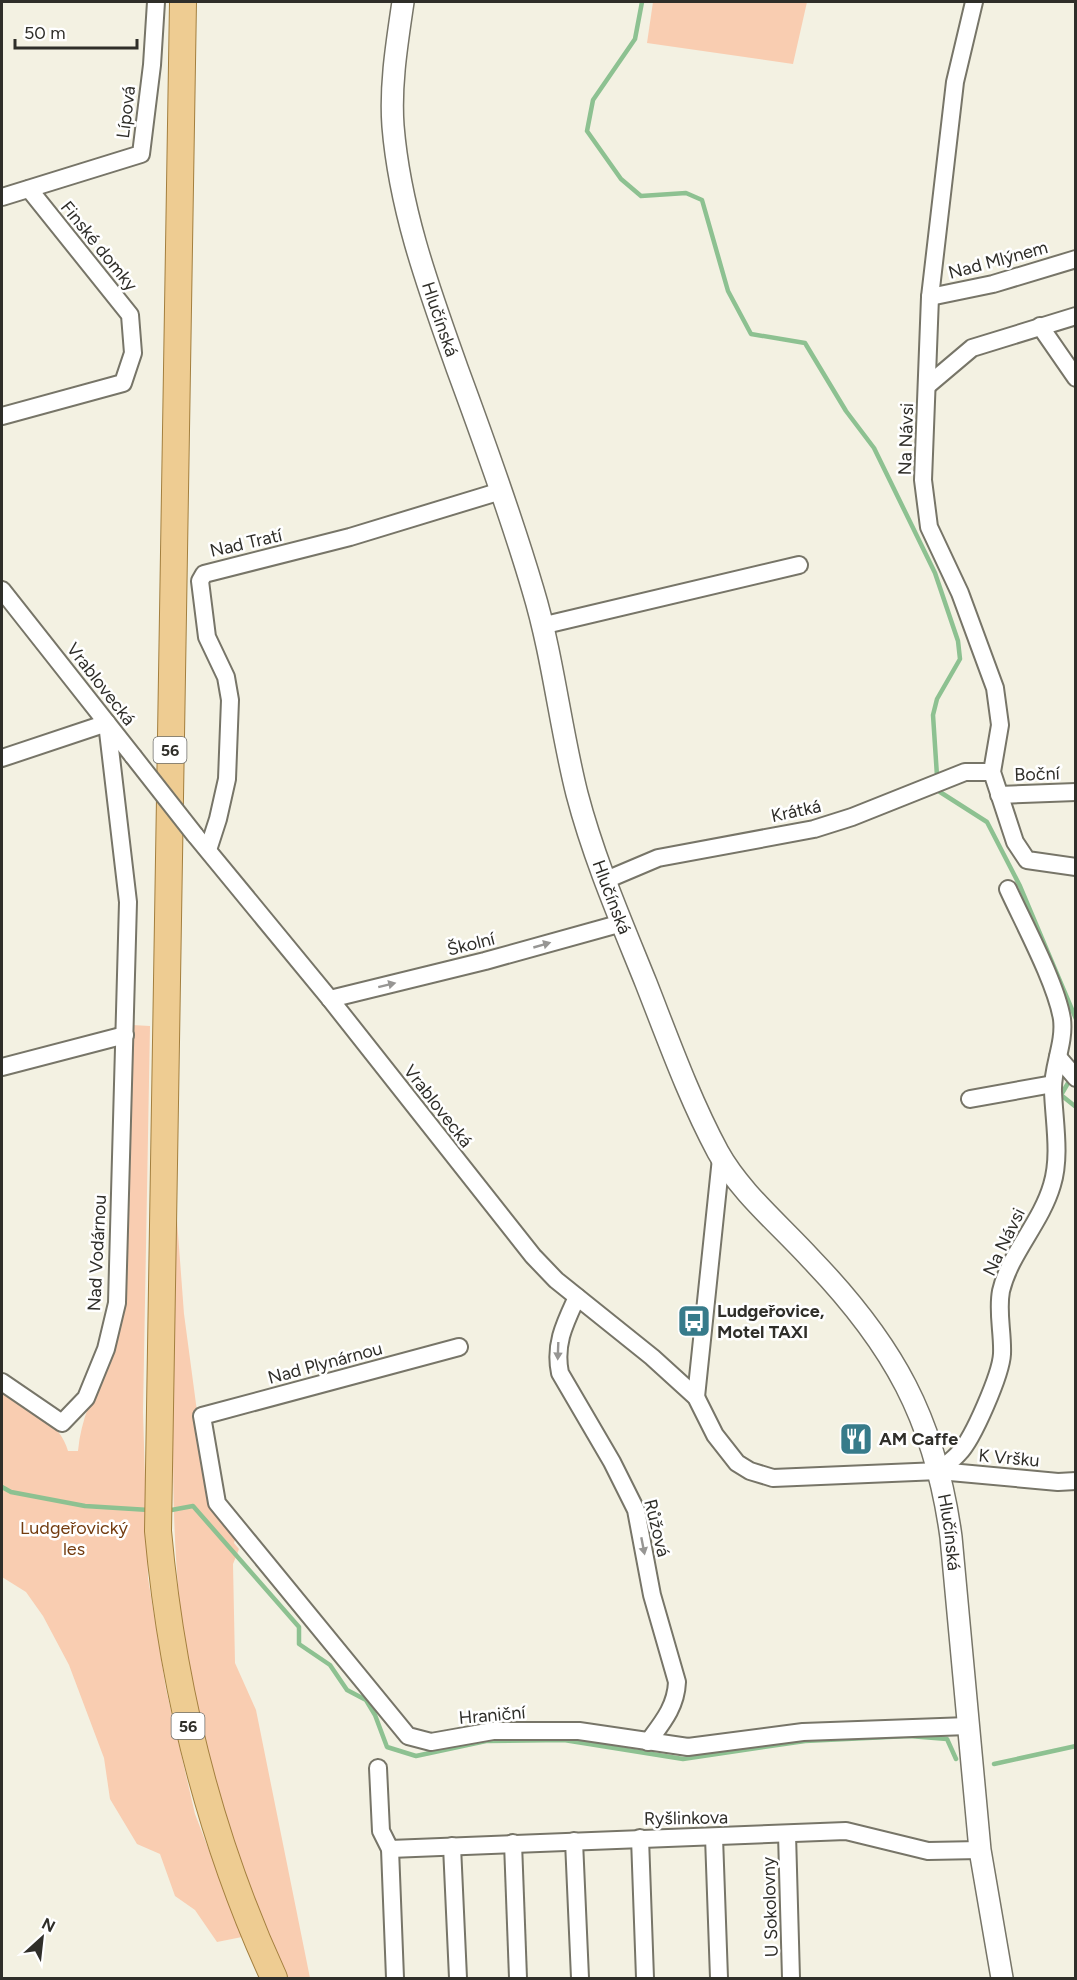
<svg xmlns="http://www.w3.org/2000/svg" width="1077" height="1980" viewBox="0 0 1077 1980" font-family="Figtree,sans-serif">
<rect width="100%" height="100%" fill="#f3f1e2"/>
<g fill="#f9cdb1">
<path d="M653 2H807L793 64 647 43Z"/>
<path d="M132 1025 150 1026 143 1412 148 1578 166 1689 195 1814 242 1937 217 1942 195 1910 175 1896 160 1854 137 1844 110 1799 104 1758 69 1665 43 1616 26 1592 2 1577V1388C24 1405 61 1422 68 1451H78C81 1419 93 1394 107 1365Z"/>
<path d="M177 1220 184 1314 198 1419 236 1536 234 1543 239 1549 233 1564 235 1663 256 1710 310 1978H288C247 1886 210 1786 191 1686 176 1605 173 1524 173 1442 172 1368 173 1294 177 1220Z"/>
</g>
<g fill="none" stroke-linecap="round" stroke-linejoin="round">
<g stroke="#8dc191" stroke-width="4.5">
<path d="M642 2 635 39 593 100 587 131 621 179 641 196 686 193 702 200 728 291 751 334 805 343 846 411 874 448 935 573 958 641 960 659 937 699 933 715 937 776"/>
<path d="M940 792 987 822 1020 886 1076 1019"/>
<path d="M1071 1078 1061 1095 1076 1107"/>
<path d="M2 1487 11 1492 85 1506 149 1510"/>
<path d="M166 1511 193 1506 299 1627V1644L330 1665 347 1690 366 1700 375 1715 387 1747 416 1756 486 1741 564 1740 683 1759 805 1741 909 1736 947 1739 956 1759"/>
<path d="M994 1764 1076 1746"/>
</g>
<g stroke="#777568" stroke-width="20">
<g id="minor">
<path d="M974 2 955 82 930 297 923 480 929 527 960 593 995 688 1000 725 992 772 1015 842 1027 860 1076 867"/>
<path d="M2 197 141 154 152 65 156 2"/>
<path d="M930 297 993 284 1076 259"/>
<path d="M1040 326 1076 378"/>
<path d="M927 386 972 348 1076 316"/>
<path d="M2 416 123 383 133 353 130 315 29 189"/>
<path d="M2 590 133 756"/>
<path d="M541 626 799 565"/>
<path d="M2 758 107 723 128 902 117 1303 106 1349 86 1398 62 1423 2 1382"/>
<path d="M999 795 1076 792"/>
<path d="M195 835 330 999 533 1256 556 1280 652 1357 696 1397 715 1435 737 1463 750 1471 773 1478 939 1471 1058 1482 1076 1481"/>
<path d="M208 850 218 819 227 779 230 700 226 677 207 637 200 581 204 574 350 537 501 491"/>
<path d="M606 880 658 858 814 829 852 817 965 772H992"/>
<path d="M330 999 485 961 622 923"/>
<path d="M1058 1057 1076 1078"/>
<path d="M2 1067 125 1035"/>
<path d="M970 1099 1053 1084"/>
<path d="M577 1297C565 1323 554 1344 560 1373L612 1462 636 1510 652 1595 677 1682C676 1707 662 1723 648 1742"/>
<path d="M459 1347 202 1416 217 1503 408 1736 431 1742 493 1731H579L688 1747 803 1732 968 1726"/>
<path d="M696 1397 721 1158"/>
<path d="M939 1471C945 1465 953 1460 959 1453 973 1439 1001 1374 1002 1354 1003 1333 997 1312 1001 1291 1010 1253 1041 1223 1052 1185 1061 1156 1054 1121 1053 1091 1052 1067 1065 1044 1062 1019 1056 983 1024 924 1008 889"/>
<path d="M378 1768 381 1831 390 1849 395 1978"/>
<path d="M787 1834 791 1978"/>
<path d="M714 1837 719 1978"/>
<path d="M640 1838 645 1978"/>
<path d="M574 1841 580 1978"/>
<path d="M513 1843 518 1978"/>
<path d="M452 1846 458 1978"/>
<path d="M390 1849 846 1831 928 1851 980 1850"/>
</g>
</g>
<g stroke="#777568" stroke-width="24">
<g id="tertiary">
<path id="s1" d="M403 2C397 43 390 85 393 126 400 211 429 289 457 368 484 441 511 515 533 590 553 656 560 727 577 794 594 859 621 921 646 983 668 1039 689 1098 718 1152 740 1192 780 1225 811 1259 893 1344 935 1419 951 1537L980 1850 1002 1978"/>
</g>
</g>
<g stroke="#a37f3e" stroke-width="28">
<path id="primary" d="M183 2 158 1531C172 1686 209 1837 274 1978"/>
</g>
<use href="#minor" stroke="#fff" stroke-width="16"/>
<use href="#tertiary" stroke="#fff" stroke-width="21"/>
<use href="#primary" stroke="#eecc92" stroke-width="26"/>
<g stroke="#777568" stroke-width="20" stroke-linecap="butt">
<path id="minor-bridge" d="M133 756 195 835"/>
</g>
<use href="#minor-bridge" stroke="#fff" stroke-width="16"/>
</g>
<defs><path id="oneway-solid" d="M-6-.8H1V-3.2L6.5 0L1 3.2V.8H-6Z" transform="scale(1.5)"/></defs>
<g fill="#979694">
<use href="#oneway-solid" transform="translate(542 945) rotate(-16)"/>
<use href="#oneway-solid" transform="translate(387 985) rotate(-14)"/>
<use href="#oneway-solid" transform="translate(558 1351) rotate(92)"/>
<use href="#oneway-solid" transform="translate(643 1546) rotate(79)"/>
</g>
<defs>
<g id="bus-square" transform="scale(1.725)"><rect x="-9" y="-9" width="18" height="18" rx="4" fill="#377b8a" stroke="#fff"/><path d="M-5-6H5V4H4V6H2V4H-2V6H-4V4H-5ZM-3.5-4V0h7V-4ZM-3.5 1.2v1.5H-2V1.2ZM2 1.2v1.5H3.5V1.2Z" fill="#fff"/></g>
<g id="restaurant-square" transform="scale(1.725)"><rect x="-9" y="-9" width="18" height="18" rx="4" fill="#377b8a" stroke="#fff"/><path d="M-5-6h1v4h1v-4h1v4h1v-4h1v5L-1.5 .5V6h-2V.5L-5-1ZM5-6V6H3V1.5H1.5Q1.5-4 5-6Z" fill="#fff"/></g>
</defs>
<g fill-rule="evenodd">
<use href="#bus-square" x="694" y="1321"/>
<use href="#restaurant-square" x="856" y="1439"/>
</g>
<g text-anchor="middle" dominant-baseline="central" stroke-width="5" stroke-linejoin="round" paint-order="stroke">
<g fill="#fff" stroke="#6d6d69" stroke-width="1.5">
<rect x="153.5" y="737" width="33" height="26" rx="4.5"/>
<rect x="171.5" y="1713" width="33" height="26" rx="4.5"/>
</g>
<g font-size="16" font-weight="bold" fill="#2f2e29">
<text x="170" y="750">56</text>
<text x="188" y="1726">56</text>
</g>
<g font-size="18" fill="#2f2e29" stroke="#fff">
<text transform="translate(126 112) rotate(-83)">Lípová</text>
<text transform="translate(99 246) rotate(51)">Finské domky</text>
<text transform="translate(998 260) rotate(-15)">Nad Mlýnem</text>
<text stroke="none"><textPath href="#s1" startOffset="324">Hlučínská</textPath></text>
<text transform="translate(906 439) rotate(-88)">Na Návsi</text>
<text transform="translate(246 543) rotate(-13)">Nad Tratí</text>
<text transform="translate(101 684) rotate(52)">Vrablovecká</text>
<text transform="translate(1037 774) rotate(-2)">Boční</text>
<text transform="translate(796 811) rotate(-12)">Krátká</text>
<text stroke="none"><textPath href="#s1" startOffset="928">Hlučínská</textPath></text>
<text transform="translate(471 944) rotate(-14)">Školní</text>
<text transform="translate(438 1106) rotate(52)">Vrablovecká</text>
<text transform="translate(1004 1242) rotate(-64)">Na Návsi</text>
<text transform="translate(97 1253) rotate(-87)">Nad Vodárnou</text>
<text transform="translate(325 1363) rotate(-15)">Nad Plynárnou</text>
<text transform="translate(1009 1458) rotate(5)">K Vršku</text>
<text transform="translate(657 1528) rotate(76)">Růžová</text>
<text stroke="none"><textPath href="#s1" startOffset="1659">Hlučínská</textPath></text>
<text transform="translate(492 1715) rotate(-5)">Hraniční</text>
<text transform="translate(686 1818) rotate(-1)">Ryšlinkova</text>
<text transform="translate(770 1907) rotate(-92)">U Sokolovny</text>
</g>
<g font-size="18" font-weight="bold" fill="#2f2e29" stroke="#fff" text-anchor="start">
<text x="717" y="1311">Ludgeřovice,<tspan x="717" dy="21">Motel TAXI</tspan></text>
<text x="879" y="1439">AM Caffe</text>
</g>
<g font-size="18" fill="#733c10" stroke="#fff">
<text x="74" y="1528">Ludgeřovický<tspan x="74" dy="21">les</tspan></text>
</g>
</g>
<rect width="1077" height="1980" fill="none" stroke="#2f2e29" stroke-width="6"/>
<g transform="translate(42 1938) rotate(27)" stroke="#ffffff" stroke-width="4.5" paint-order="stroke">
<path d="M0-4.5L10 22L0 15L-10 22Z" fill="#2f2e29"/>
<text y="-9" font-size="16" font-weight="bold" text-anchor="middle" fill="#2f2e29">N</text>
</g>
<path d="M15 39v9h122v-9" fill="none" stroke="#2f2e29" stroke-width="3"/>
<text x="24" y="39" font-size="18" fill="#2f2e29" stroke="#ffffff" stroke-width="4.5" paint-order="stroke">50 m</text>
</svg>
